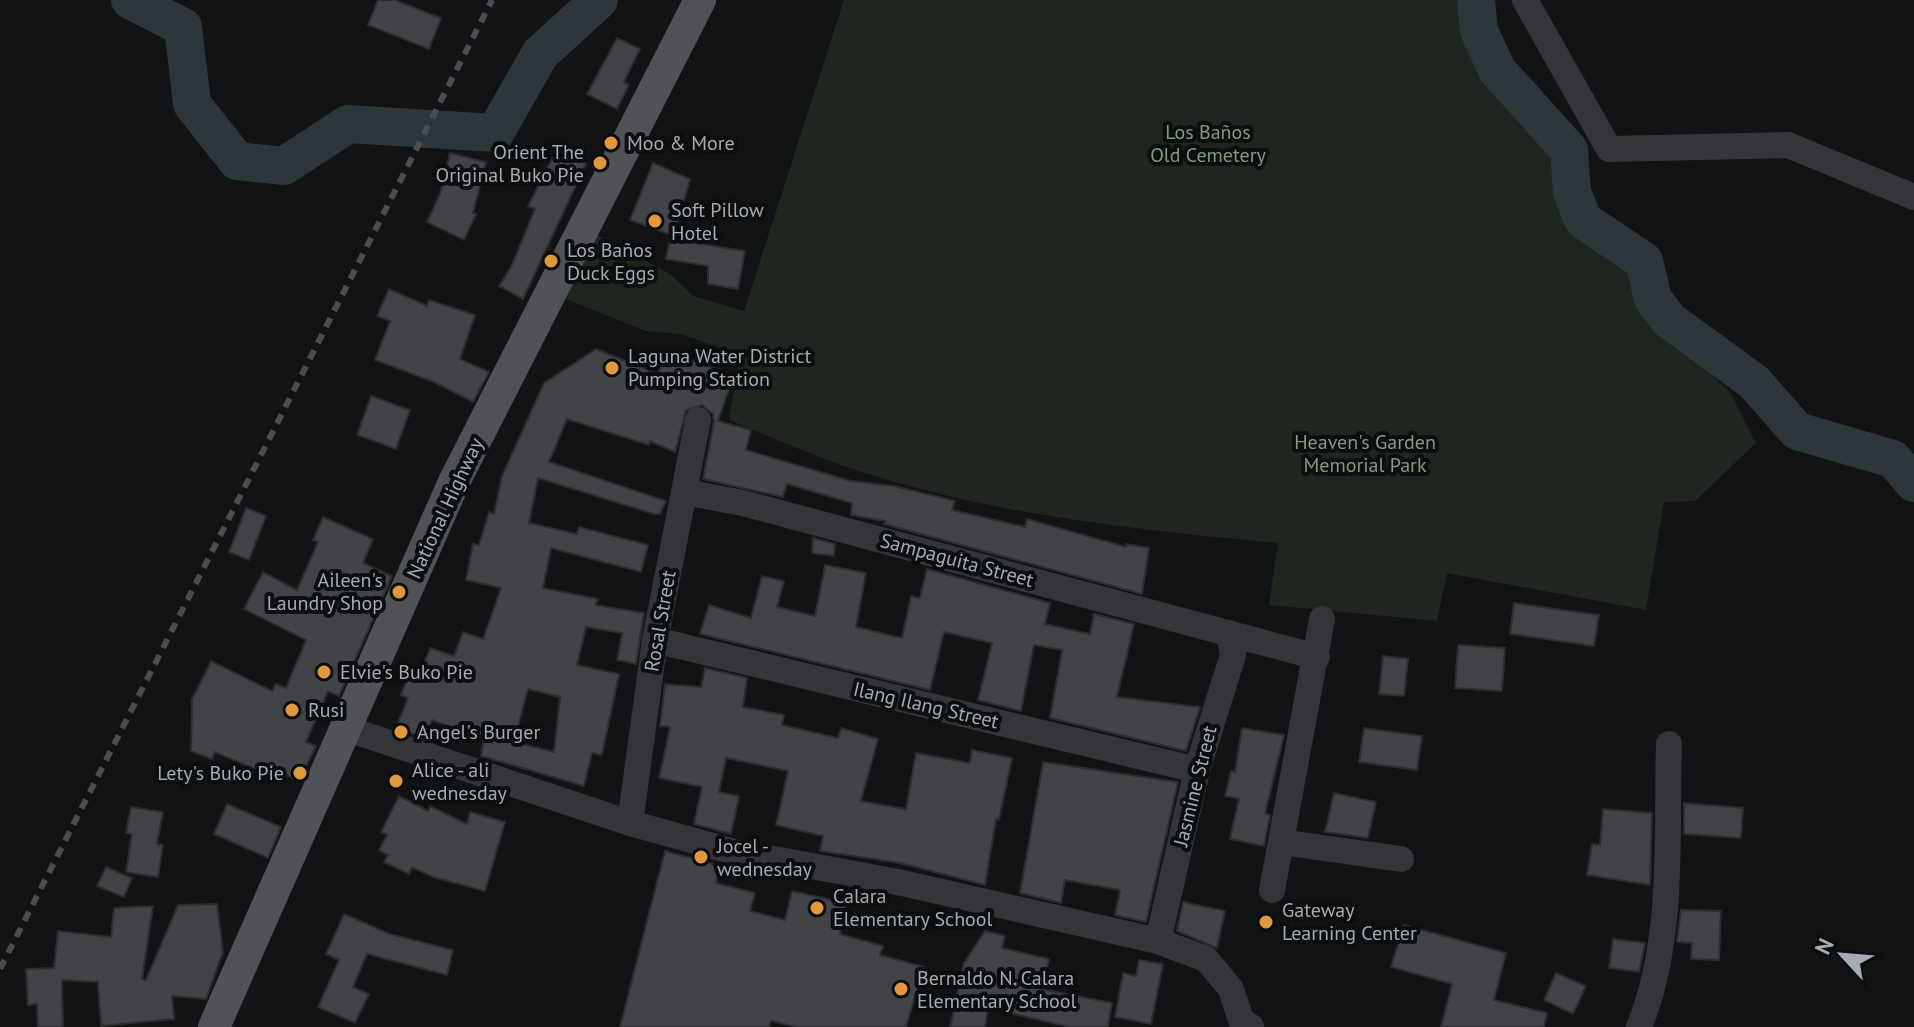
<svg xmlns="http://www.w3.org/2000/svg" width="1914" height="1027" viewBox="0 0 1914 1027" font-family="'PT Sans',sans-serif">
<rect width="100%" height="100%" fill="#121314"/>
<path fill="#1f261f" d="M844 0H1467L1475 54 1560 153 1561 206 1635 267 1657 324 1730 392 1756 443 1695 501 1664 502 1646 610 1447 573 1437 621 1269 605 1278 543C1137 530 994 515 859 471 815 457 772 437 729 420L740 355 681 334 646 331 551 293 584 228 670 274 693 296 744 311Z"/>
<g fill="none" stroke-linecap="round" stroke-linejoin="round">
<g stroke="#2d363b" stroke-width="38">
<path d="M130 0 183 27 192 104 237 161 284 166 348 124 495 133 540 54 599 0"/>
<path d="M1476 0 1479 31 1497 70 1569 150 1572 192 1583 220 1644 261 1653 299 1669 320 1754 382 1797 431 1893 459 1914 483"/>
</g>
</g>
<g fill="#414347" stroke="#2d2d30" stroke-width="2" fill-rule="evenodd">
<path d="M378 0H395L441 18 429 49 368 25Z"/>
<path d="M617 38 640 49 624 82 629 85 617 109 587 94Z"/>
<path d="M557 149 586 164 523 299 499 286 511 267 535 209 528 206Z"/>
<path d="M450 153 486 162 473 213 476 214 464 240 427 222 440 194Z"/>
<path d="M653 163 690 179 674 236 630 220Z"/>
<path d="M670 239 745 251 738 289 708 284V266L666 259Z"/>
<path d="M389 289 427 306 429 300 475 315 460 359 489 372 473 402 434 382 375 360 390 321 377 316Z"/>
<path d="M596 349 658 374 666 351 734 375 718 421 751 430 746 450 851 481 894 486 955 501 952 510 1025 527 1027 519 1126 547V544L1149 548 1142 594 884 524 885 521 851 515 852 503 787 484 783 497 703 479 714 422 713 414 702 405 686 410 675 452 650 441 649 445 567 419 549 462 666 501 660 514H654L538 478 529 523 577 534 579 527 648 545 641 572 551 548 543 588 598 599 595 605 644 613 636 664 617 660 622 633 586 627 577 665 619 674 602 755 592 753 584 786 481 756 484 739 432 720 425 738 396 728 408 698 401 695 409 674 419 678 430 648 454 656 463 632 483 639 501 588 466 580 473 544 479 545 489 512 494 514 502 476 544 383ZM528 689 560 697 554 752 514 742Z"/>
<path d="M371 396 410 410 396 449 357 435Z"/>
<path d="M246 508 266 516 249 560 229 552Z"/>
<path d="M323 517 373 539 363 563 392 576 339 696 328 691 306 742 316 746 299 781 264 765 262 772 215 752 212 759 191 751 192 699 211 661 272 691 276 684 286 688 306 640 244 609 263 572 297 590 318 542 313 540Z"/>
<path d="M813 538 835 544 834 556 812 553Z"/>
<path d="M825 565 866 573 856 627 902 638 911 596 920 598 927 569 1050 603 1045 624 1090 634 1094 614 1134 624 1117 697 1200 707 1186 751 1050 718 1062 650 1034 645 1021 711 978 700 992 643 944 632 930 690 700 634 709 605 751 618 762 576 784 581 777 607 815 616Z"/>
<path d="M1514 603 1599 615 1594 646 1510 634Z"/>
<path d="M1458 645 1505 648 1502 691 1455 688Z"/>
<path d="M1383 656 1408 659 1404 696 1379 694Z"/>
<path d="M705 668 747 678 743 707 784 715 782 725 838 738 841 728 878 739 861 801 906 809 916 753 970 763 972 750 1012 758 999 820 996 819 985 885 900 863 820 851 823 836 776 825 788 771 726 758 719 792 739 796 731 834 694 824 702 787 659 778 670 727 660 726 665 684 701 687Z"/>
<path d="M1242 728 1284 735 1265 814 1270 815 1264 846 1230 839 1239 799 1225 796 1231 771 1235 772Z"/>
<path d="M1364 728 1422 736 1417 770 1359 762Z"/>
<path d="M1043 762 1178 782 1146 922 1115 915 1120 890 1065 880 1061 903 1020 893Z"/>
<path d="M1334 793 1376 802 1368 838 1325 832Z"/>
<path d="M399 796 428 811 430 806 467 824 470 812 505 822 485 891 433 877 412 867 409 874 384 862 388 855 379 850 387 835 381 832Z"/>
<path d="M1684 803 1743 808 1741 838 1684 834Z"/>
<path d="M227 804 281 827 268 858 214 834Z"/>
<path d="M131 807 163 812 157 844 163 845 158 877 126 872 132 834 126 833Z"/>
<path d="M1603 809 1652 813 1650 885 1587 875 1592 844 1600 845Z"/>
<path d="M665 851 721 866 716 883 755 893 750 911 785 920 792 891 846 903 840 934 883 946 880 955 924 967 906 1027H796L771 1021 769 1027H620Z"/>
<path d="M106 867 132 878 124 897 97 886Z"/>
<path d="M1183 902 1225 911 1217 948 1177 931Z"/>
<path d="M217 904 223 952 206 999 172 996 174 1019 101 1026 98 982 62 980 63 1027H38L37 1004 28 1005 26 969 54 968 58 931 111 937 114 908 153 906 142 979 146 980 178 905Z"/>
<path d="M1681 910 1721 911 1719 960 1691 959 1692 943 1677 942Z"/>
<path d="M344 914 390 934 453 950 447 975 367 954 353 987 369 994 355 1023 318 1007 339 960 326 954Z"/>
<path d="M1404 925 1506 953 1494 1000 1547 1013 1544 1027H1441L1452 984 1391 967Z"/>
<path d="M985 931 1005 936 1002 948 1049 959 1042 989 1112 1003 1108 1027H1069L988 1008 985 1027H950L964 963Z"/>
<path d="M1613 939 1645 943 1639 972 1609 968Z"/>
<path d="M1139 960 1163 964 1151 1024 1115 1017 1123 973 1136 976Z"/>
<path d="M1556 973 1586 986 1573 1014 1544 1000Z"/>
</g>
<g fill="none" stroke-linecap="round" stroke-linejoin="round">
<g stroke="#343538" stroke-width="26">
<path d="M1525 0 1609 149 1788 145 1914 197"/>
<path d="M684 492 743 503 1317 657"/>
<path d="M655 640 1197 770"/>
<path d="M345 728 630 823 731 851 898 882 1158 941 1206 959 1231 989 1241 1020 1251 1027"/>
<path d="M630 823 655 640 698 420"/>
<path d="M1281 842 1401 859"/>
<path d="M1272 890 1322 619"/>
<path d="M1158 941 1197 770 1233 655 1229 633"/>
<path d="M1639 1027C1675 939 1666 837 1669 744"/>
</g>
<path stroke="#505257" stroke-width="32" d="M214 1027 454 482 700 0"/>
<path stroke="#4b4d51" stroke-width="6" stroke-dasharray="10 8" stroke-linecap="butt" d="M0 969 492 0"/>
</g>
<g fill="#e2983c" stroke="#0d0e0f" stroke-width="3">
<circle cx="611" cy="143" r="8"/>
<circle cx="600" cy="163" r="8"/>
<circle cx="655" cy="221" r="8"/>
<circle cx="551" cy="261" r="8"/>
<circle cx="612" cy="368" r="8"/>
<circle cx="399" cy="592" r="8"/>
<circle cx="324" cy="672" r="8"/>
<circle cx="292" cy="710" r="8"/>
<circle cx="401" cy="732" r="8"/>
<circle cx="300" cy="773" r="8"/>
<circle cx="396" cy="781" r="8"/>
<circle cx="701" cy="857" r="8"/>
<circle cx="817" cy="908" r="8"/>
<circle cx="1266" cy="922" r="8"/>
<circle cx="901" cy="989" r="8"/>
</g>
<g text-anchor="middle" dominant-baseline="central" stroke-width="8" stroke-linejoin="round" paint-order="stroke">
<g font-size="20" fill="#7f9d7d" stroke="#0d0e0f">
<text x="1208" y="132">Los Baños<tspan x="1208" dy="23">Old Cemetery</tspan></text>
<text x="1365" y="442">Heaven's Garden<tspan x="1365" dy="23">Memorial Park</tspan></text>
</g>
<g font-size="20" fill="#a5abb3" stroke="#0d0e0f" text-anchor="start">
<text x="627" y="143">Moo &amp; More</text>
<text x="584" y="152" text-anchor="end">Orient The<tspan x="584" dy="23">Original Buko Pie</tspan></text>
<text x="671" y="210">Soft Pillow<tspan x="671" dy="23">Hotel</tspan></text>
<text x="567" y="250">Los Baños<tspan x="567" dy="23">Duck Eggs</tspan></text>
<text x="628" y="356">Laguna Water District<tspan x="628" dy="23">Pumping Station</tspan></text>
<text x="383" y="580" text-anchor="end">Aileen's<tspan x="383" dy="23">Laundry Shop</tspan></text>
<text x="340" y="672">Elvie's Buko Pie</text>
<text x="308" y="710">Rusi</text>
<text x="417" y="732">Angel's Burger</text>
<text x="412" y="770">Alice - ali<tspan x="412" dy="23">wednesday</tspan></text>
<text x="284" y="773" text-anchor="end">Lety's Buko Pie</text>
<text x="717" y="846">Jocel -<tspan x="717" dy="23">wednesday</tspan></text>
<text x="833" y="896">Calara<tspan x="833" dy="23">Elementary School</tspan></text>
<text x="1282" y="910">Gateway<tspan x="1282" dy="23">Learning Center</tspan></text>
<text x="917" y="978">Bernaldo N. Calara<tspan x="917" dy="23">Elementary School</tspan></text>
</g>
<g font-size="20" fill="#a5abb3" stroke="#0d0e0f">
<text transform="translate(445 508) rotate(-65)">National Highway</text>
<text transform="translate(957 560) rotate(15)">Sampaguita Street</text>
<text transform="translate(660 621) rotate(-80)">Rosal Street</text>
<text transform="translate(926 705) rotate(13)">Ilang Ilang Street</text>
<text transform="translate(1195 786) rotate(-76)">Jasmine Street</text>
</g>
</g>
<g transform="translate(1842 955) rotate(296)" stroke="#0d0e0f" stroke-width="6" paint-order="stroke">
<path d="M0-6L14 30L0 20L-14 30Z" fill="#a5abb3"/>
<text y="-12" font-size="22" font-weight="bold" text-anchor="middle" fill="#a5abb3">N</text>
</g>
</svg>
